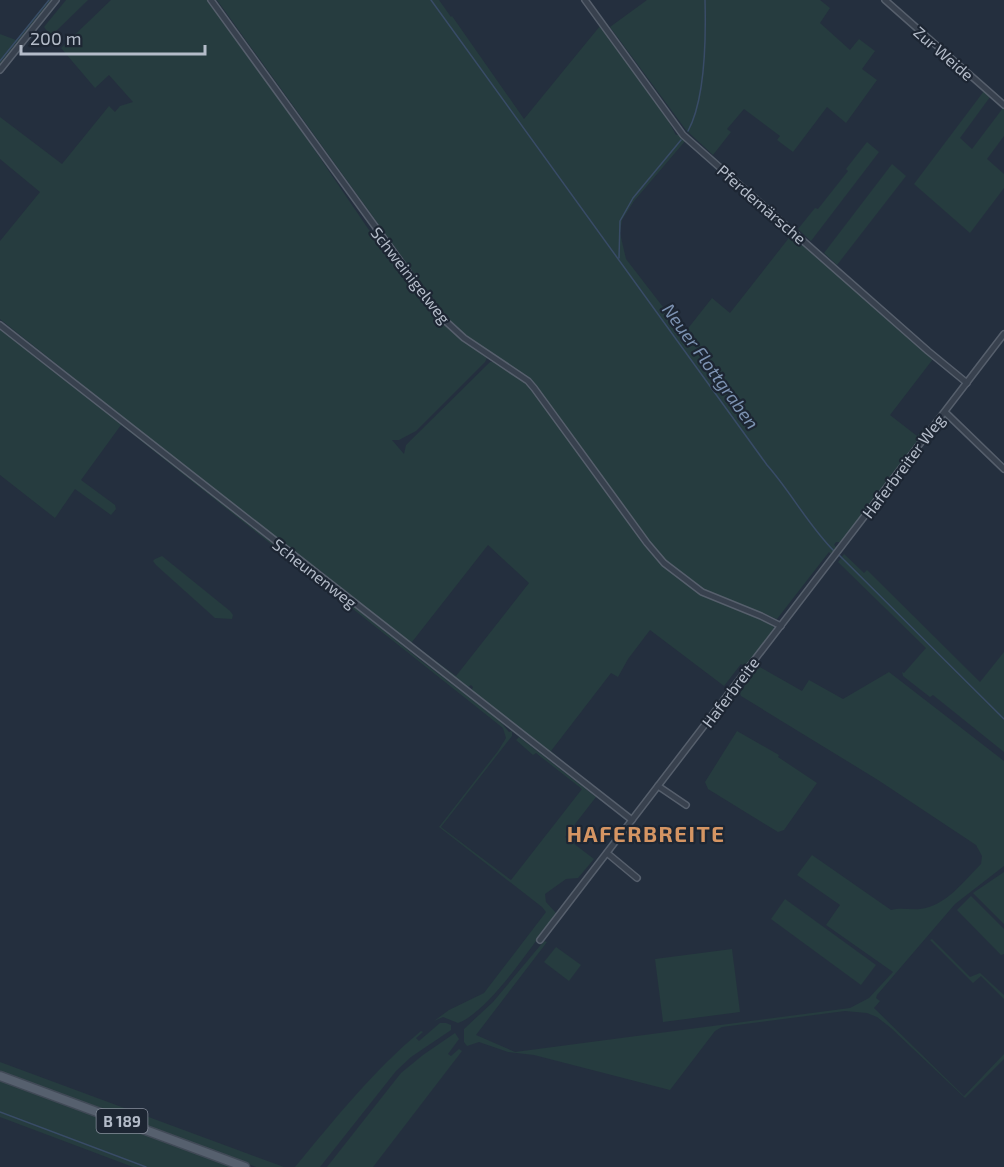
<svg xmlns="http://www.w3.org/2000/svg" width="1004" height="1167" viewBox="0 0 1004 1167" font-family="'Exo 2',sans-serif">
<rect width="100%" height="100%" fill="#242f3e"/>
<g fill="#263c3f">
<path d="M48 0H53L0 65V34L16 40Z"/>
<path d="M66 0H88L51 36 44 27Z"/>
<path d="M111 0H207L299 127 369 230 444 324 455 335 487 358 485 362 416 431 399 440H392L404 454 406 445 411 440 490 362H496L527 383 658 561 701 594 771 624 774 628 773 632 749 664 745 666 741 664 724 686 650 630 628 659 618 677 611 673 551 751 556 755 554 757 471 692 473 687 471 685 467 688 417 650V647L456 676 529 583 488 545 412 642 414 646 323 577 325 574 316 567 312 568 0 319V241L40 192 0 159V117L62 164 109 106 115 112 120 106 133 102 109 75 95 88 61 48Z"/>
<path d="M217 0H439L451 17 452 16 524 119 600 26 665 115 676 135H680L686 140 634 201 622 220 620 233 626 259 663 307 682 336 712 298 730 313 792 234 933 359 890 415 917 436 925 427 928 430 927 432 841 542H836L834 545 837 548 831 554 829 552 777 619 699 588 662 559 538 389 530 381 461 333 441 311Z"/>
<path d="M647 0H820L830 8 820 23 850 50 859 39 875 51 862 69 877 80 846 123 827 107 793 152 777 140 780 136 744 109 727 129 731 132 713 155 686 130 610 27Z"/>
<path d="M984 91 990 97 960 138 972 149 1003 108 1004 109V136L987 159 1004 174V188L970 233 914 184Z"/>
<path d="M867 142 879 152 811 241 798 229 815 208 818 209 848 171 846 169Z"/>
<path d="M892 164 906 176 837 265 824 253Z"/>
<path d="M0 329 250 524 289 558 317 576 419 659 499 720 509 732 512 731V736L441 827 511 880 582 789 536 753 533 755 516 740 519 737 596 797 565 837 594 859 578 878 566 879 545 894 546 902 556 913 553 918C532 945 489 1012 458 1023L443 1017 434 1021 449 1010 484 993 546 912 542 907 439 827 498 751 506 738 503 728 121 425 81 480 115 505 116 509 111 515 75 489 55 518 0 475Z"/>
<path d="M844 554 864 573 867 570 980 682 1004 652V752L933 695 930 697 903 676 902 672 904 673 926 648 838 562Z"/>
<path d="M162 556 230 611 233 615 232 619 215 618 156 565 153 561 155 559Z"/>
<path d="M758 666 802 691 809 680 843 699 889 672 1004 761V866L955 904 877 995 876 998 880 1001 874 1008 964 1096 1004 1054V1059L965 1098 891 1028 877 1017 867 1013 845 1011 722 1027 715 1031 670 1090 534 1055 508 1052 479 1042 467 1046 464 1042V1029L493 1002 544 941 547 942 476 1035 515 1052 850 1008 869 998 893 972 826 925 840 905 797 875 812 855 891 910C901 907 910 910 920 909 946 906 963 882 981 864L982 856 976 845 878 780 741 696 740 693Z"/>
<path d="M737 731 779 755 778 757 817 783 784 830 778 832 708 789 705 782Z"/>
<path d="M1004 872V924L973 893Z"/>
<path d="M971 896 1004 929V954L1001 955 957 910Z"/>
<path d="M785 899 876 965 861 985 771 919Z"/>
<path d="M932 939 970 977 980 973 1004 995V999L981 976 973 983 930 940Z"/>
<path d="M556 947 581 965 569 981 544 962Z"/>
<path d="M732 949 740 1012 663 1022 655 959Z"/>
<path d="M440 1023H446L451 1025V1030L411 1057 396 1071 320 1167H295C334 1120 374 1070 421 1031L423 1032 416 1038 419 1041Z"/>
<path d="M455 1033 459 1039 448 1054 451 1056 459 1049 462 1051 373 1167H327L401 1073 423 1055Z"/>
<path d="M0 1062 284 1167H256L0 1072Z"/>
<path d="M0 1080 234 1167H133L0 1117Z"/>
</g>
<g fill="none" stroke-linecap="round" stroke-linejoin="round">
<g stroke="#394c67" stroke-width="1.5">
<path d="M431 0 767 465C791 492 808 525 834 551"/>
<path d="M0 61 49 0"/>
<path d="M688 131C706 98 706 37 705 0"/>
<path d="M619 258 620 221 633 198 681 140"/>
<path d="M838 554 1004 719"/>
<path d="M0 1112 146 1167"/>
</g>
<g stroke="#565f6c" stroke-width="8">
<g id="minor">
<path d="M211 0 440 316 464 338 528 381 534 388 647 543 664 563 702 592 761 616 781 626"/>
<path d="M585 0 683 135 928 351 967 383"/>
<path d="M885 0 1004 105"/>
<path d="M0 70 56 0"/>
<path d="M0 325 632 820"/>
<path d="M945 412 1004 469"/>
<path d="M658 786 686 805"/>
<path d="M607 853 637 878"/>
<path d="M540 940 1004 334"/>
</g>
</g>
<g stroke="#414a57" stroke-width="11">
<path id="primary" d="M0 1076 245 1167"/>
</g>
<use href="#minor" stroke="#38414e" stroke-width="5"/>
<use href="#primary" stroke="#56606e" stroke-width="8"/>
</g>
<g text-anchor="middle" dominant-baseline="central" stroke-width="4.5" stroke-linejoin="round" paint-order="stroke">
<rect fill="#1d2633" stroke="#878f9c" stroke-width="1.5" x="96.5" y="1109" width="51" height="24" rx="4.5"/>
<g font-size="15" font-weight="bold" fill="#b4bcc9">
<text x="122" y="1121">B 189</text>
</g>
<g font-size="16" fill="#b4bcc9" stroke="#1d2633">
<text transform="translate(944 53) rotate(41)">Zur Weide</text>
<text transform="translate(762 204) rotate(41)">Pferdemärsche</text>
<text transform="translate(411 275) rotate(52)">Schweinigelweg</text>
<text transform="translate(903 466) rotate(-53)">Haferbreiter Weg</text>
<text transform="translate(315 573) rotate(38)">Scheunenweg</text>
<text transform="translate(730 692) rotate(-53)">Haferbreite</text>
</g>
<g font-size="18" font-style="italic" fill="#7c92b1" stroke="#1d2633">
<text transform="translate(711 366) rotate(54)">Neuer Flottgraben</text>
</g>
<g font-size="22" font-weight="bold" letter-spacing="1.5" fill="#d59563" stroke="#1d2633">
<text x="646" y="833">HAFERBREITE</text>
</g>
</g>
<path d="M21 45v9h184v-9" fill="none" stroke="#b4bcc9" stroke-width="3"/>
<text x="30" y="45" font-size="18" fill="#b4bcc9" stroke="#1d2633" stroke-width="4.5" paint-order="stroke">200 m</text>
</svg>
